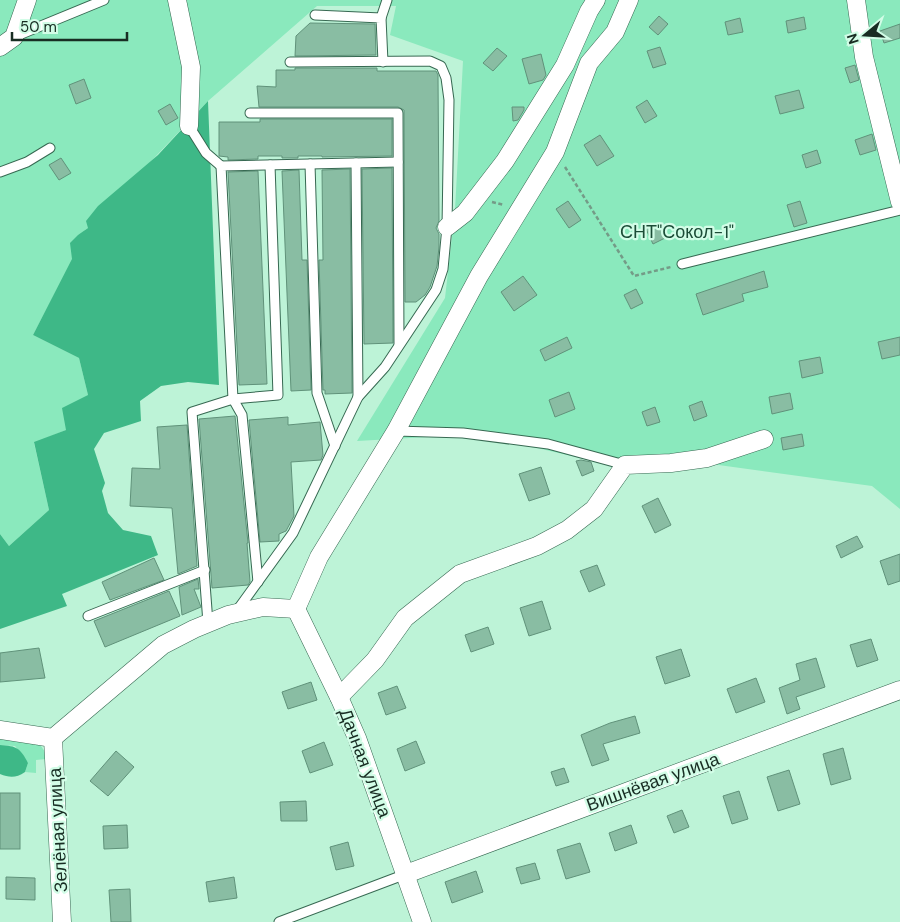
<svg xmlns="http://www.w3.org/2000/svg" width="900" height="922" viewBox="0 0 900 922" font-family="'DM Sans',sans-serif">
<rect width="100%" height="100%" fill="#bdf3d7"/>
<g fill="#8ae9bd">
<path d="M0 0H900V509L872 486 675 459 611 465 537 448 463 435 357 441 445 298 455 210 463 61 390 35 396 6H317L208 101 88 228 85 230 73 259 33 335 79 358 88 395 66 430 34 443 49 510 9 546 0 534Z"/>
<path d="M0 736 39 743 45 752 46 759 36 760V773L25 772 28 763 15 746 0 745Z"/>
</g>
<g fill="#3eb887">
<path d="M208 101 219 385 188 382 161 386 140 401 141 421 104 433 94 449 105 483 102 491 108 513 123 530 151 536 158 555 62 594 67 606 0 629V534L9 546 49 510 34 442 66 430 62 408 88 395 79 358 33 335 72 259 70 243 78 235 88 228 86 221 98 206 158 155Z"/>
<path d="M0 745C17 746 20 748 28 763L25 772C16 778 10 778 0 774Z"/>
</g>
<g fill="#89bda3" stroke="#60927a">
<path d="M659 16 668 24 658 35 649 27Z"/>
<path d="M804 17 806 29 788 33 786 21Z"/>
<path d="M740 18 743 32 728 35 725 22Z"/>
<path d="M310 23 375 24 376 55 295 56 296 36Z"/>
<path d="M900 24V38L884 43 880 31Z"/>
<path d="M660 47 666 64 653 68 647 51Z"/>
<path d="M497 48 507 56 493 71 483 63Z"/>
<path d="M541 54 546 75 543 80 529 84 522 59Z"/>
<path d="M855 65 859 80 850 83 845 68Z"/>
<path d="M295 68H377V71H436L438 75 439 221 436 228 439 234V247L437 266 430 287 425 295 416 302H405L404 110 398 107H259L257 86 276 87V70H295Z"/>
<path d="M84 79 91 98 76 104 69 85Z"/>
<path d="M799 90 804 108 780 114 775 96Z"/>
<path d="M647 100 657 116 645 123 636 107Z"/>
<path d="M170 104 178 118 166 125 158 111Z"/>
<path d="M512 107H524V110L518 120 513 121Z"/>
<path d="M260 119H392V156L322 157V156H298V158H282V156H258V159L228 160V157L219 156V122H260Z"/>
<path d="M872 134 876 150 860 155 855 140Z"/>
<path d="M600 135 614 156 597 166 584 145Z"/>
<path d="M817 150 821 163 806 168 802 155Z"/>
<path d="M61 158 71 173 59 180 49 165Z"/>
<path d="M392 168 393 343 364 344 362 169Z"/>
<path d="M350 169 352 393 325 394V390H323L319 260H323L322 170Z"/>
<path d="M299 170 302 260H307L311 390 291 391 282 171Z"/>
<path d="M258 171 267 384 239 385 228 172Z"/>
<path d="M568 201 581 220 569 228 556 209Z"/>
<path d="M800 201 807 223 794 227 787 205Z"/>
<path d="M659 224 665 238 653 244 646 229Z"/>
<path d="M764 271 768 287 742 294 744 301 703 315 696 294Z"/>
<path d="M523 276 537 295 514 311 501 292Z"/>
<path d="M636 289 643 303 631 309 624 295Z"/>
<path d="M567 337 572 348 545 361 540 350Z"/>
<path d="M900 337V355L882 359 878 342Z"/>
<path d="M820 357 823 373 802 378 799 361Z"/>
<path d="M569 392 575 409 555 417 549 400Z"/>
<path d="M790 393 793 409 772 414 769 397Z"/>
<path d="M702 401 707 416 694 421 689 406Z"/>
<path d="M655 407 660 422 647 426 642 412Z"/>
<path d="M235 416 248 543H247L250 582 248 585 212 588 199 419Z"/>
<path d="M288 417V425L320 422 323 455 321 460 291 462 294 516 286 531 279 534V541L260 542 249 420Z"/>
<path d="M187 425 197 566 178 574 172 508 130 506 132 468 160 469 157 427Z"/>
<path d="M802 434 804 446 783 450 781 438Z"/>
<path d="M581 460 591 462 594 471 582 476 576 461Z"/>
<path d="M541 467 550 494 529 501 519 474Z"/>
<path d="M658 498 671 525 655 533 642 506Z"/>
<path d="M857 536 863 547 841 558 836 546Z"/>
<path d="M900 554V581L888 585 880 561Z"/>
<path d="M154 558 164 580 110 600 102 582Z"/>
<path d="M597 565 605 585 589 592 580 571Z"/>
<path d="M198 579 199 589H194L201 607 182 615 179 587Z"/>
<path d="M169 591 180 616 105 647 94 621Z"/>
<path d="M542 601 551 629 529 636 520 608Z"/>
<path d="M488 627 494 644 471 652 465 635Z"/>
<path d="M871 639 878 660 857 667 850 645Z"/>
<path d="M39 648 45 678 0 682V653Z"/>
<path d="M681 649 690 676 665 684 656 657Z"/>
<path d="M816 658 825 687 796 697 800 709 787 714 779 688 800 680 796 664Z"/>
<path d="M756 678 765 702 736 713 727 689Z"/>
<path d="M311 682 317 700 288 709 282 692Z"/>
<path d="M397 686 406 708 386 715 378 693Z"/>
<path d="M635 716 640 733 603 744 609 760 592 766 581 735 610 723Z"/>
<path d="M416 741 425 763 405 771 397 749Z"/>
<path d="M324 742 333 765 310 773 302 751Z"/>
<path d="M843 748 851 779 831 785 823 754Z"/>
<path d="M116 751 134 767 108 796 90 781Z"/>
<path d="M564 768 569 782 556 786 551 772Z"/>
<path d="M789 770 800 804 778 811 767 777Z"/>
<path d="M739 791 748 819 732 824 723 796Z"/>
<rect x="0" y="793" width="20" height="56"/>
<path d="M306 801 307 821H281L280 802Z"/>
<path d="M682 810 689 827 674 833 667 816Z"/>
<path d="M127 825 128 848 104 849 103 826Z"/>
<path d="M631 825 637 843 615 851 609 833Z"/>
<path d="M348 842 354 866 336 870 330 847Z"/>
<path d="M580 843 590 872 566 879 557 850Z"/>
<path d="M535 863 540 879 521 884 516 868Z"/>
<path d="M476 871 483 892 452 903 445 882Z"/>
<path d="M6 877 35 878V900L6 899Z"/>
<path d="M234 877 237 898 209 902 206 882Z"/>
<path d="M130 889 131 922H111L109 890Z"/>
</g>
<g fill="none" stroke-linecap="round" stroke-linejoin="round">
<g stroke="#376952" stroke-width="11">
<g id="lane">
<path d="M315 15 381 18 383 62"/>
<path d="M381 18 387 0"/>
<path d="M14 37 104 0"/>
<path d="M250 113H398L399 344"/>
<path d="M189 126 206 153 221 166"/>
<path d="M356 163 358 397"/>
<path d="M310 164 317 393 335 446"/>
<path d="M0 172 27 162 50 148"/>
<path d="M682 264 900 210"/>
<path d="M396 431 463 433 548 444 625 465"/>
<path d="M258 582 242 415 233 399 221 166 398 162"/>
<path d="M236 612 293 533 358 397 385 367 436 290 443 269 447 227 449 100 446 78 441 66 430 61 290 62"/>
<path d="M88 616 205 570"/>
<path d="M208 623 192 412 233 399 278 395 270 165"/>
<path d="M279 922 406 874"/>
</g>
</g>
<g stroke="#376952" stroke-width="19">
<g id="street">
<path d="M177 0 191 67 189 126"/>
<path d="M856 0 864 57 900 202"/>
<path d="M0 47 14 37 27 0"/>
<path d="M447 227 465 213 505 161 565 65 589 11 596 0"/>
<path d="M296 609 319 557 396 431 479 276 555 152 589 63 615 32 629 0"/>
<path d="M296 609 339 697 357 738 422 922"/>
<path d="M339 697 375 660 405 618 460 574 537 546 567 530 594 509 625 465 671 463 707 458 764 439"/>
<path d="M0 730 53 738 163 645 194 629 228 615 263 607 296 609"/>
<path d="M53 738 62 922"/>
<path d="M406 874 900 690"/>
</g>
</g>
<g stroke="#749b87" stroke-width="2.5" stroke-dasharray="4 2.5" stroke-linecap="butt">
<path d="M565 167 634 276 671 267"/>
<path d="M492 202 504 205"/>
</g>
<use href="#lane" stroke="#fff" stroke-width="9"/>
<use href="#street" stroke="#fff" stroke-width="18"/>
</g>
<g text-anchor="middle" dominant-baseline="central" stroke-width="4.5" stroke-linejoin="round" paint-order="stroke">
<g font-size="18" fill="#1b4c37" stroke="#d2fde7">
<text x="677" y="232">СНТ"Сокол-1"</text>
</g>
<g font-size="18" fill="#182d23" stroke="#d2fde7">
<text transform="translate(365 763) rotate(69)">Дачная улица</text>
<text transform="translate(653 782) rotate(-20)">Вишнёвая улица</text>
<text transform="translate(58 830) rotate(-93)">Зелёная улица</text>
</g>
</g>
<g transform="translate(865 35) rotate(252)" stroke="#d2fde7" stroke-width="4" paint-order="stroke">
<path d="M0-4L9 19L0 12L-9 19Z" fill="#182d23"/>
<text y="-8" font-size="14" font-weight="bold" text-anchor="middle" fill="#182d23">N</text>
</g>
<path d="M12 32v8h115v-8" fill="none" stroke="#182d23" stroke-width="2.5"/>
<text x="20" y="32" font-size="15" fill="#182d23" stroke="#d2fde7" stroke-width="4" paint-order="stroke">50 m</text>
</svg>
